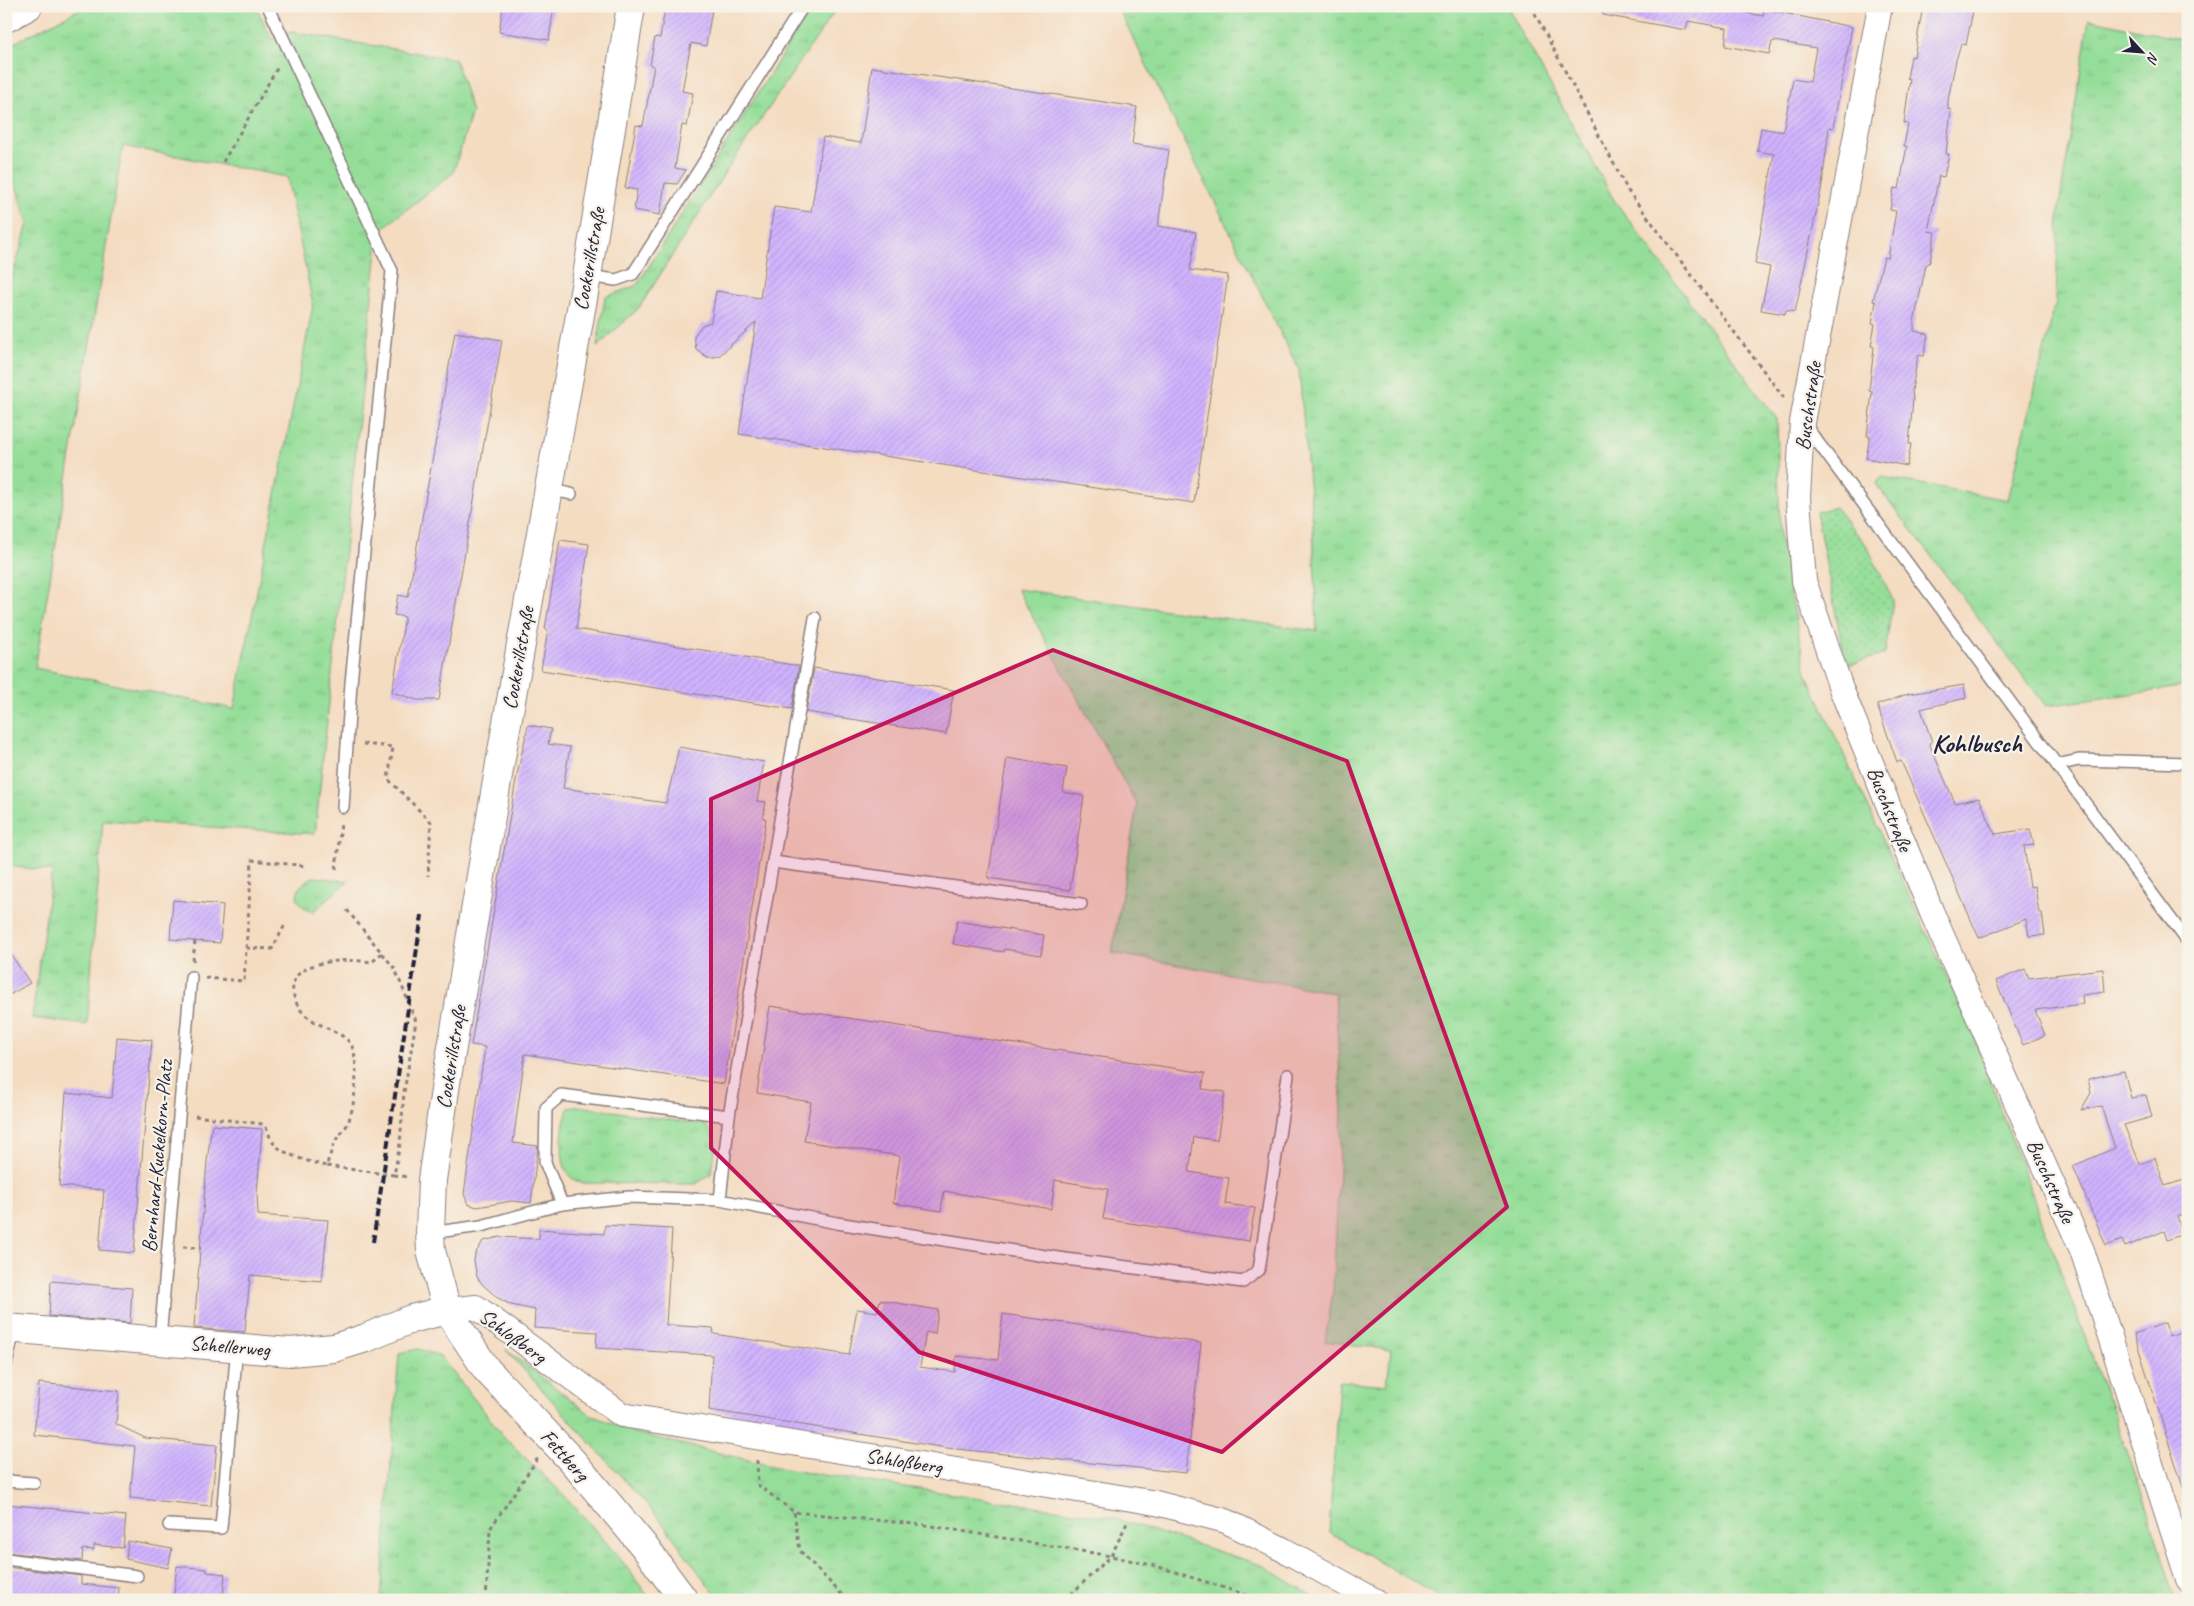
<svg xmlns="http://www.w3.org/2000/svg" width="2194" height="1606" viewBox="0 0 2194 1606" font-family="Caveat,sans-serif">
<defs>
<pattern id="grass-tufts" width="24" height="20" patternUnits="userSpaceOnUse" patternTransform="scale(1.25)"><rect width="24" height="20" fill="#95de99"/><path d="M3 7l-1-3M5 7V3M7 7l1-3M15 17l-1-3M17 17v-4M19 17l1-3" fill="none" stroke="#80be85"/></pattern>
<pattern id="park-dots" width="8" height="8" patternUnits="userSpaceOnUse" patternTransform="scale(1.25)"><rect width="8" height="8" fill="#95de99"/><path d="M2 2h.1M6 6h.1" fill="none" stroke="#80be85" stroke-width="1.8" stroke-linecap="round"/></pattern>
<pattern id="building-hatch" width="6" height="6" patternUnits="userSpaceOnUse" patternTransform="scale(1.25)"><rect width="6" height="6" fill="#d0b3fe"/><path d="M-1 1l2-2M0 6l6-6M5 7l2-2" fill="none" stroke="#b29adb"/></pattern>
</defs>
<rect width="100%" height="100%" fill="#f7f3e8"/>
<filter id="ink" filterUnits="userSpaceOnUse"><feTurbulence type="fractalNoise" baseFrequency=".02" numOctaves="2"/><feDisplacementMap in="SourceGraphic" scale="10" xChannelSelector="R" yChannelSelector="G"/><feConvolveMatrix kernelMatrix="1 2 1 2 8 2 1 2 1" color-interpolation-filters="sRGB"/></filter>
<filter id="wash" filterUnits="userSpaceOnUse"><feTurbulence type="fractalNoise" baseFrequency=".0096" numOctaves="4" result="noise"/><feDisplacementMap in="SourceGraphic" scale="20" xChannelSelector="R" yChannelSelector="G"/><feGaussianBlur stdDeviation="1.12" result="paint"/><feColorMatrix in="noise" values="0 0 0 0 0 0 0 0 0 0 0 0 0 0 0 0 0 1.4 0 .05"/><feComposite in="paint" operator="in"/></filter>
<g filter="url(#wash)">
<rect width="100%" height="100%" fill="#f4dcc1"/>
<g fill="url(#grass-tufts)" stroke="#5c806a" fill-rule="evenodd">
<path d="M86 6H256L272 39 291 32 455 59 472 112 453 173 379 231 315 834 103 820 87 1025 32 1018 52 871 6 866V298L28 224 6 153V47ZM123 146 287 177 313 305 234 709 35 668Z"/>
<path d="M813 6H838L724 174 639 308 597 347 605 297 635 286 639 282Z"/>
<path d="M1117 6H1507L1614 200 1777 419 1780 536 1806 673 1971 1029 2134 1470 2176 1600H1445L1329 1532 1339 1381 1387 1385 1391 1350 1325 1341 1333 1291 1342 1110 1335 993 1112 953 1137 805 1017 589 1317 631 1313 527 1299 370Z"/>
<path d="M2089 19 2188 41V686L2046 706 1876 484 1882 477 2008 500 2056 301 2059 207Z"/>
<path d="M313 877 348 881 313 912C290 903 294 886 313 877Z"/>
<path d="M578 1106 705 1125C721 1138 714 1155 711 1174L696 1184 581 1183C577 1181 571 1179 568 1174 559 1161 561 1121 569 1108Z"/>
<path d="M418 1349 440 1356 505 1438 565 1496 619 1557 651 1600H381L399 1353Z"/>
<path d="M505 1349 591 1415 632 1432 789 1470 1110 1517 1264 1566 1318 1600H719L659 1518Z"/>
</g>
<path fill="url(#park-dots)" stroke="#5c806a" d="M1835 507 1867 546 1893 600 1885 654 1846 666 1816 512Z"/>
<g id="blocks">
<g fill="url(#building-hatch)">
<path d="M503 6H554L549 40 499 32Z"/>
<path d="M680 6 712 9 706 46 691 43 682 91 693 93 687 126 682 125 675 168 686 170 677 184 665 183 660 215 634 210 637 190 625 188 636 125 643 126 654 66 650 65 655 37 660 38 665 8 680 10Z"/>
<path d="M1604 6H1710L1763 16 1764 9 1852 27 1833 128 1829 127 1822 185 1795 312 1786 310 1785 314 1761 310 1770 267 1755 264 1774 154 1757 151 1761 128 1783 132 1793 79 1810 82 1816 48 1774 41 1772 42 1769 54 1725 46 1727 28 1688 21 1686 30 1603 15Z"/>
<path d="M1923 6H1974L1966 45 1961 44 1956 60 1948 100V109L1951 110 1946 154H1949L1944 177 1939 176 1928 231 1935 232 1930 262 1926 265 1914 322V331L1928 334 1924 356 1918 355 1912 390 1913 399 1909 444H1911L1907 466 1866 458 1870 436H1867L1872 392 1869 391 1874 347 1871 346 1875 324 1872 323 1876 302 1873 301 1884 257 1888 258 1896 211 1890 210 1894 188 1899 189 1907 146H1904L1908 124 1904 123 1910 79 1907 78 1911 56 1914 57Z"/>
<path d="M872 67 1137 107 1132 144 1169 150 1158 226 1196 232 1190 270 1228 275 1194 503 739 434 756 322 720 355 714 357H707L696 349 694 336 702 325 711 322 716 291 760 298 774 207 811 212 823 137 861 143Z"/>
<path d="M455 332 502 340 439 700H417L392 692 405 617 394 615 398 595 408 597Z"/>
<path d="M560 540 589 544 576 629 799 666 792 709 541 670 548 630 545 629Z"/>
<path d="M814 668 954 690 946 734 806 712Z"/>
<path d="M1964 685 1966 698 1921 709 1932 742 1929 743 1955 803 1979 798 1995 834 2030 829 2034 845 2024 846 2030 887 2035 886 2039 913H2042L2045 935 2029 936 2026 919 1979 938 1901 761 1897 762 1877 705 1908 694Z"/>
<path d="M528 725 551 729 548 744 570 747 563 788 666 803 679 747 764 762 757 801 766 802 763 818 766 819 724 1084 525 1054 513 1143 538 1146 531 1203 512 1201 477 1207 468 1204 464 1194 485 1047 471 1045 516 780Z"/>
<path d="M1007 758 1067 768 1063 792 1084 796 1070 890 988 878Z"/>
<path d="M173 900 223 905 220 943 170 939Z"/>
<path d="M957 921 1044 935 1041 955 1004 949V952L953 944Z"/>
<path d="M6 947 30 983 6 997Z"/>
<path d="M2025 969 2029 978 2103 969 2105 992 2082 995 2083 1004 2035 1010 2045 1035 2023 1045 1996 981Z"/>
<path d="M770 1006 1205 1073 1202 1089 1225 1092 1217 1140 1194 1137 1189 1172 1229 1178 1225 1204 1255 1208 1249 1241 1103 1219 1108 1189 1055 1180 1051 1209 944 1191 941 1211 893 1203 900 1156 804 1141 811 1102 757 1093Z"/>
<path d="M117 1037 152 1040 134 1253 99 1250 104 1190 59 1186 66 1093 112 1098Z"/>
<path d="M2124 1071 2131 1098 2146 1095 2152 1117 2124 1125 2140 1164 2155 1158 2165 1186 2184 1180 2188 1190V1212L2177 1216 2183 1234 2167 1240 2164 1231 2125 1247 2122 1240 2106 1246 2073 1166 2115 1148 2101 1106 2081 1110 2091 1093 2088 1079Z"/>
<path d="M212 1125 262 1129 257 1194 258 1215 328 1220 322 1281 250 1275 245 1332 194 1328 207 1161Z"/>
<path d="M605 1225 672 1229 666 1325 713 1328 714 1334 849 1355 857 1309 877 1312 880 1300 938 1310 935 1334 926 1332 920 1367 955 1372 956 1356 998 1360 1003 1314 1201 1343 1186 1473 947 1448 709 1410 712 1355 596 1348 597 1332 534 1328 535 1310 511 1305 498 1298 483 1285 477 1277 474 1261 475 1254 483 1241 500 1237 539 1239V1229L604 1234Z"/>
<path d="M51 1281 132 1288 130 1323 49 1316Z"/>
<path d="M2165 1323 2169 1336 2188 1329V1489L2184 1490 2134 1334Z"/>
<path d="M39 1383 119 1391 116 1424 145 1438 217 1445 211 1506 130 1498 135 1446 34 1435Z"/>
<path d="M6 1504 126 1516 123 1548 94 1545V1550L83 1549 82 1561 6 1552Z"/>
<path d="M128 1541 172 1549 168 1568 126 1559Z"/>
<path d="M177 1566 207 1569V1572L225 1574 223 1600H173Z"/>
<path d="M6 1567 81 1576V1584L119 1588 118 1600H6Z"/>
</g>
</g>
</g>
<g filter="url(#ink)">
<use href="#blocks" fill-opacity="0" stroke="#8b7f7e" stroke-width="1"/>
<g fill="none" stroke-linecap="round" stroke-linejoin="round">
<g stroke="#8b7f7e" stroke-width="14">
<g id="service">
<path d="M268 6 392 271 351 683 343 807"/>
<path d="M587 276 616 280 633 274 803 6"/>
<path d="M1805 425 2188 942"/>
<path d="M549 489 571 494"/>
<path d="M2057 765 2079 760 2188 763"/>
<path d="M773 862 1081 904"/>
<path d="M729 1116 815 618"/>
<path d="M562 1204 545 1162 546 1108 561 1095 729 1116 720 1200"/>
<path d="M430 1233 481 1226 562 1204 629 1197 720 1200 837 1223 1058 1258 1243 1282 1259 1270 1288 1075"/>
<path d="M160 1339 191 977"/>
<path d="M6 1365 14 1329"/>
<path d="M6 1481 34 1483"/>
<path d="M169 1525 221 1528 237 1347"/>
<path d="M6 1559 137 1576"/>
</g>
</g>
<g stroke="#8b7f7e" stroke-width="26">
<g id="minor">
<path d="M1880 6 1802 422 1798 498 1804 581 1842 691 1932 913 2082 1250 2188 1579"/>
<path d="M447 1310 476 1307 622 1415 1156 1503 1226 1521 1284 1550 1374 1600"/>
</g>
</g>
<g stroke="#8b7f7e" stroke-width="30">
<g id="tertiary">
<path d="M6 18 28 6"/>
<path d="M6 1328 290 1352 334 1348 366 1338 411 1319 447 1310"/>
</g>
</g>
<g stroke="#8b7f7e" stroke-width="30">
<path id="secondary" d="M631 6 587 276 505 734 446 1083 432 1180 430 1233 431 1251 447 1310 486 1369 573 1462 643 1545 684 1600"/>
</g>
<g stroke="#8b7f7e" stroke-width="3" stroke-dasharray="4 4" stroke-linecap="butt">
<path d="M1531 6 1628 191 1784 398"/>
<path d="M223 162 279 65"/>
<path d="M363 744 393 747 388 779 431 822 428 876"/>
<path d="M336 869 341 823"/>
<path d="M347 910 395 969 416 1021 404 1092 400 1144 394 1175 410 1177"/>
<path d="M246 948 272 949 286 923"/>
<path d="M382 953 372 962C344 958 273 959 298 1006 310 1028 347 1029 353 1049 359 1066 355 1109 347 1125 343 1132 337 1137 334 1144 331 1151 329 1159 326 1166L394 1175"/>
<path d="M193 961 195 941"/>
<path d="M205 978 244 981 252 860 306 866"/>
<path d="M195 1116 263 1124C269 1129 268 1135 272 1141 281 1155 311 1162 326 1166"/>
<path d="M183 1247 201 1248"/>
<path d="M757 1460 758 1485 794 1512 925 1525 1111 1556 1156 1566 1250 1596 1255 1600"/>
<path d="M794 1512 800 1551 847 1600"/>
<path d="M486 1600 490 1529 538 1458"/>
<path d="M1065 1600 1111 1556 1128 1521"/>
</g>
<use href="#service" stroke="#fff" stroke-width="11"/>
<use href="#minor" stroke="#fff" stroke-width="24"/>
<use href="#tertiary" stroke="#fff" stroke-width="28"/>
<use href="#secondary" stroke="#fff" stroke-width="28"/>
<path stroke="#22223b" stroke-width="4" stroke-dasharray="8 4" stroke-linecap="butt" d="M373 1242 422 915"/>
</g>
</g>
<path fill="#c2185b" fill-opacity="0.2" stroke="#c2185b" stroke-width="4" stroke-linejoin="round" d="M1053 650 1347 761 1507 1207 1222 1452 919 1352 711 1148V799Z"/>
<g text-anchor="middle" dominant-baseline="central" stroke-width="4.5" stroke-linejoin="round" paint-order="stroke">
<g font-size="21" fill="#22223b" stroke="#f7f3e8">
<text transform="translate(589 259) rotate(-80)">Cockerillstraße</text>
<text transform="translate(1808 406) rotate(-82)">Buschstraße</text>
<text transform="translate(518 658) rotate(-80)">Cockerillstraße</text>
<text transform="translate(1890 809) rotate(68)">Buschstraße</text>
<text transform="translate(451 1057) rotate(-81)">Cockerillstraße</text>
<text transform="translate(157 1156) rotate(-85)">Bernhard-Kuckelkorn-Platz</text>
<text transform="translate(2051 1181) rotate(66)">Buschstraße</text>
<text transform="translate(513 1336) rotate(36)">Schloßberg</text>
<text transform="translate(230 1346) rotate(5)">Schellerweg</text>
<text transform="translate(565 1455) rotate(48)">Fettberg</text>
<text transform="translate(904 1461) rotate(9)">Schloßberg</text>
</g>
<g font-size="26" font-weight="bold" fill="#22223b" stroke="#f7f3e8">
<text x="1977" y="743">Kohlbusch</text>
</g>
</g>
<rect width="2194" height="1606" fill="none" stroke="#f7f3e8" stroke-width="25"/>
<g transform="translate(2142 52) rotate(116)" stroke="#f7f3e8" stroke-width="4" paint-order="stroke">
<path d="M0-4L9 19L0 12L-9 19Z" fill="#22223b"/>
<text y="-8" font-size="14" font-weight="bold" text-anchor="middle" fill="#22223b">N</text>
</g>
</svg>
